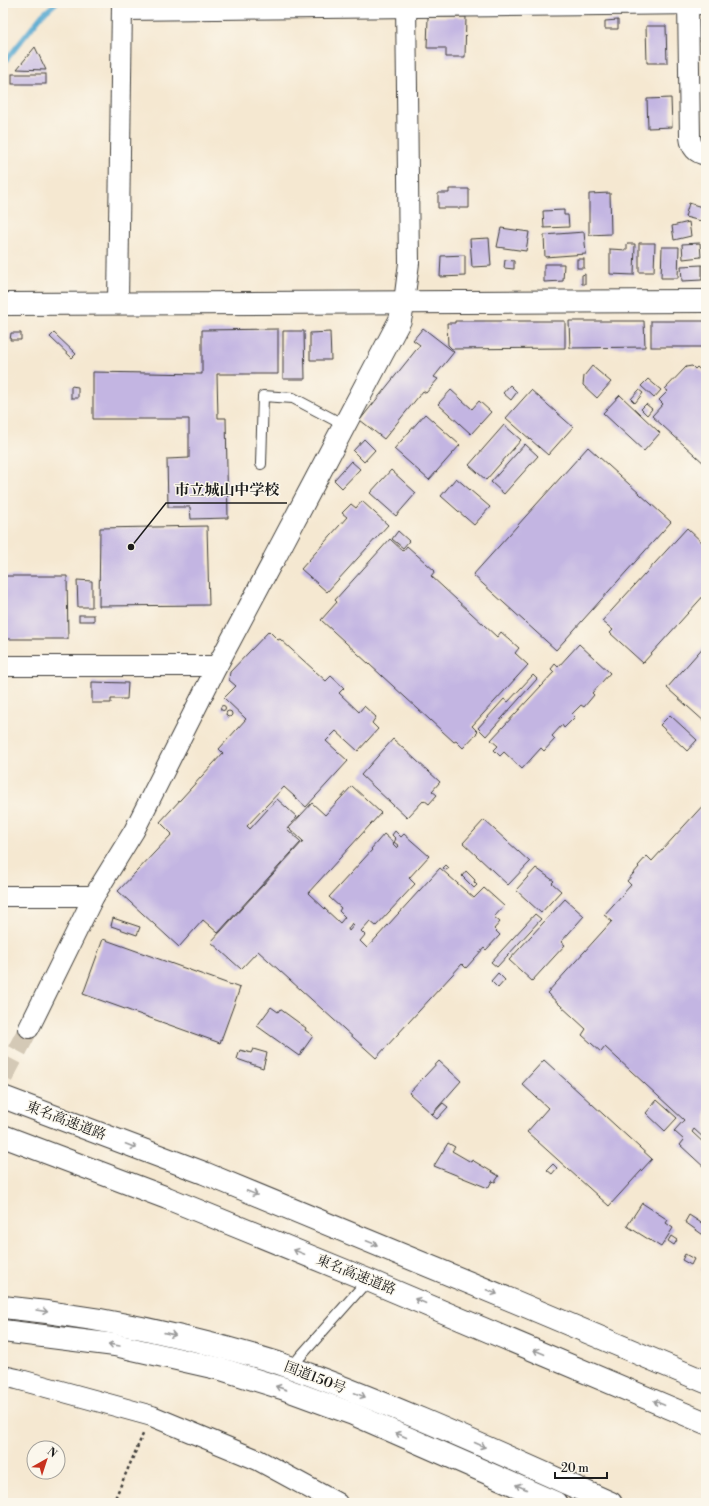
<svg xmlns="http://www.w3.org/2000/svg" width="709" height="1506" viewBox="0 0 709 1506" font-family="'Libre Bodoni','Noto Serif JP',serif">
<rect width="100%" height="100%" fill="#fbf7ec"/>
<filter id="ink" filterUnits="userSpaceOnUse"><feTurbulence type="fractalNoise" baseFrequency=".025" numOctaves="2"/><feDisplacementMap in="SourceGraphic" scale="8" xChannelSelector="R" yChannelSelector="G"/><feConvolveMatrix kernelMatrix="1 2 1 2 8 2 1 2 1" color-interpolation-filters="sRGB"/></filter>
<filter id="wash" filterUnits="userSpaceOnUse"><feTurbulence type="fractalNoise" baseFrequency=".012" numOctaves="4" result="noise"/><feDisplacementMap in="SourceGraphic" scale="16" xChannelSelector="R" yChannelSelector="G"/><feGaussianBlur stdDeviation="0.9" result="paint"/><feColorMatrix in="noise" values="0 0 0 0 0 0 0 0 0 0 0 0 0 0 0 0 0 1.4 0 .05"/><feComposite in="paint" operator="in"/></filter>
<g filter="url(#wash)">
<rect width="100%" height="100%" fill="#f5e8d1"/>
<g fill="none" stroke-linecap="round" stroke-linejoin="round">
<path stroke="#54a8d0" stroke-width="5" d="M3 64 42 15 56 3"/>
</g>
<g id="blocks">
<g fill="#c3b5e2" fill-rule="evenodd">
<path d="M428 17H466L465 57H446V48H427Z"/>
<path d="M618 20V29H605V21Z"/>
<path d="M646 26H666L667 63H647Z"/>
<path d="M35 47 46 70 17 69Z"/>
<rect x="12" y="74" width="34" height="10"/>
<path d="M671 98 672 127 648 128 647 99Z"/>
<path d="M449 189H469V208H438V193H449Z"/>
<path d="M610 193 611 234 589 235V194Z"/>
<path d="M689 203 705 208 701 221 685 217Z"/>
<path d="M564 210V215H568L569 227 544 228 543 211Z"/>
<path d="M689 222 691 236 674 240 672 226Z"/>
<path d="M501 228 529 232 526 251 497 247Z"/>
<path d="M584 232 586 254 545 257 544 235Z"/>
<path d="M489 238 491 266 472 267 470 239Z"/>
<path d="M639 243H655L654 272H639Z"/>
<path d="M700 243 701 257 683 259 682 244Z"/>
<path d="M627 244H635L634 275 610 274V249L627 250Z"/>
<path d="M662 247H679L678 278H661Z"/>
<path d="M465 255V276L440 277 441 256Z"/>
<rect x="577" y="259" width="7" height="9"/>
<path d="M505 260 514 261V269L504 268Z"/>
<path d="M544 264H564L563 281 544 282Z"/>
<path d="M702 265V280L682 281 681 266Z"/>
<path d="M585 274V284H582V275Z"/>
<path d="M455 321H565V348L452 349 448 345 447 323H455Z"/>
<path d="M569 321H644L645 347 570 348Z"/>
<rect x="651" y="321" width="55" height="26"/>
<path d="M423 328 454 352 434 377 438 379 426 393 423 391 384 439 360 420 420 345 413 340Z"/>
<path d="M278 329V374H217L218 418H226L228 518 191 519 190 507H168L167 459 189 458V419H93V372L202 374V330Z"/>
<path d="M283 331H304L305 379H283Z"/>
<path d="M330 332 331 360H310V333Z"/>
<path d="M11 333H21V340H10Z"/>
<path d="M54 333 76 354 72 358 50 337Z"/>
<path d="M592 366 611 382 597 398 583 385 584 376Z"/>
<path d="M692 366 695 369 697 367 706 375V465L652 416 663 404 659 400 668 391 665 389 686 367Z"/>
<path d="M648 379 661 390 654 398 641 386Z"/>
<path d="M510 385 517 392 511 400 503 393Z"/>
<path d="M71 386 78 387V398H71Z"/>
<path d="M451 390 472 409 479 401 491 412 471 434 438 404Z"/>
<path d="M531 390 573 427 548 455 506 418Z"/>
<path d="M639 390 643 393 635 403 631 399Z"/>
<path d="M620 395 660 433 644 451 603 413Z"/>
<path d="M646 404 652 409 647 415 641 409Z"/>
<path d="M425 414 460 445 429 480 394 449Z"/>
<path d="M504 425 521 440 486 480 469 465Z"/>
<path d="M364 439 375 450 364 462 353 451Z"/>
<path d="M525 444 538 456 504 494 491 482Z"/>
<path d="M588 447 671 522 556 650 473 575Z"/>
<path d="M351 461 360 469 342 488 334 480Z"/>
<path d="M391 470 416 493 396 516 370 493Z"/>
<path d="M456 478 490 507 474 525 441 496Z"/>
<path d="M362 501 388 525 327 592 301 569 347 517 342 513 351 504 356 508Z"/>
<path d="M207 526 209 605 99 606 100 528Z"/>
<path d="M687 528 706 546V593L643 663 610 633 613 630 602 621Z"/>
<path d="M398 531 409 541 403 548 392 539Z"/>
<path d="M390 539 403 551 407 546 435 571 431 576 497 637 501 632 519 648 515 653 528 665 472 726 478 732 463 748 456 741 454 742 321 620 337 602 335 600Z"/>
<path d="M3 576H67L68 639H3Z"/>
<path d="M77 580 92 581V607H78Z"/>
<rect x="79" y="615" width="15" height="6"/>
<path d="M269 631 278 640 280 639 326 681 331 676 344 688 339 693 359 712 364 706 376 717 372 723 378 729 358 751 336 731 326 741 348 761 306 807 284 787 247 826 250 829 277 799 297 817 287 829 301 842 218 933 203 920 179 947 118 891 172 834 160 822 223 753 219 749 246 719 224 698 236 686 229 680 230 672Z"/>
<path d="M579 644 610 673 592 693 594 695 584 707 581 705 572 714 575 717 564 728 562 725 552 736 555 739 544 751 541 748 522 769 504 752 500 756 494 750 498 746 491 740 554 672 551 669 555 664 558 667Z"/>
<path d="M706 644V723L667 688Z"/>
<path d="M533 675 537 679 486 736 478 728 504 699 508 702Z"/>
<path d="M92 682 128 683 127 699H111V703H92Z"/>
<circle cx="223" cy="708" r="2.5"/>
<circle cx="229" cy="714" r="3"/>
<path d="M670 715 697 740 687 751 660 725Z"/>
<path d="M393 739 440 782 432 791 437 795 429 804 424 800 407 818 361 775Z"/>
<path d="M352 786 381 813 308 893 340 923 345 917 339 911 341 908 329 897 372 850 371 849 384 834 394 843 393 844 397 848 399 846 394 842 396 839 392 835 395 831 401 837 404 834 429 856 409 878 415 884 376 926 370 921 361 931 365 935 360 941 367 948 440 868 474 898 484 888 504 906 494 917 500 922 494 929 500 935 486 950 484 948 466 968 462 964 376 1058 258 951 241 969 211 942 303 841 289 828 312 803 325 815ZM352 923 354 925 349 931 348 929Z"/>
<path d="M706 802V1140L694 1129 692 1132 706 1145V1169L680 1145 684 1140 674 1131 684 1120 605 1047 601 1052 582 1035 586 1029 547 993 612 921 604 915 631 885 627 881 639 867 638 866 647 856 652 861Z"/>
<path d="M484 820 530 862 508 885 463 843Z"/>
<path d="M446 865 449 868 446 870 443 868Z"/>
<path d="M536 868 554 881 552 883 561 891 541 913 516 890Z"/>
<path d="M466 871 475 880 474 882 477 885 474 888 462 876Z"/>
<path d="M565 899 584 916 561 942 565 945 532 981 509 960Z"/>
<path d="M535 914 541 919 497 967 491 962Z"/>
<path d="M113 918 140 927 137 935 111 926Z"/>
<path d="M103 939 240 988 220 1043 83 994Z"/>
<path d="M498 973 505 980 498 988 491 981Z"/>
<path d="M271 1007 278 1012 280 1009 306 1028 305 1030 313 1036 299 1056 257 1026Z"/>
<path d="M253 1049 267 1053 263 1068 237 1059 240 1050 251 1053Z"/>
<path d="M544 1060 652 1159 609 1206 527 1132 548 1108 522 1084Z"/>
<path d="M439 1061 461 1081 432 1114 409 1093Z"/>
<path d="M657 1100 677 1118 665 1131 646 1113Z"/>
<path d="M443 1103 448 1107 437 1119 432 1115Z"/>
<path d="M448 1143 455 1147 452 1151 471 1162 472 1160 499 1176 495 1182 492 1181 488 1188 434 1166Z"/>
<path d="M553 1164 557 1168 552 1174 547 1170Z"/>
<path d="M642 1203 668 1220 666 1223 673 1228 661 1247 627 1226Z"/>
<path d="M689 1215 706 1226V1237L685 1222Z"/>
<path d="M671 1236 677 1240 674 1245 668 1241Z"/>
<path d="M685 1254 694 1259 691 1265 682 1260Z"/>
<path d="M706 1263V1273L701 1270Z"/>
</g>
</g>
</g>
<g filter="url(#ink)">
<use href="#blocks" fill-opacity="0" stroke="#3d3b37" stroke-width="1"/>
<g fill="none" stroke-linecap="round" stroke-linejoin="round">
<path stroke="#d4c9b6" stroke-width="20" stroke-dasharray="20 10" stroke-linecap="butt" d="M3 1077 29 1028"/>
<g stroke="#3d3b37" stroke-width="12">
<g id="service">
<path d="M261 464 263 396 293 398 344 425"/>
<path d="M293 1369 299 1358 368 1280"/>
</g>
</g>
<g stroke="#3d3b37" stroke-width="22">
<g id="minor">
<path d="M688 3 690 137C691 147 695 153 706 155"/>
<path d="M122 10 706 4"/>
<path d="M404 302 409 263 406 3"/>
<path d="M118 303 122 3"/>
<path d="M3 666H217"/>
<path d="M3 896H94"/>
<path d="M29 1028 94 896 134 831 217 666 274 559"/>
<path d="M3 1376 17 1379 152 1416 258 1460 337 1503"/>
</g>
</g>
<g stroke="#3d3b37" stroke-width="24">
<g id="tertiary">
<path d="M3 304 706 301"/>
<path d="M274 559 400 320 404 302"/>
</g>
</g>
<g stroke="#3d3b37" stroke-width="24">
<g id="trunk">
<path d="M3 1307C66 1313 129 1324 190 1339 220 1346 249 1354 278 1363 391 1403 501 1454 611 1503"/>
<path d="M3 1331 115 1345 221 1369 282 1388 353 1414 556 1503"/>
</g>
</g>
<g stroke="#3d3b37" stroke-width="24">
<g id="motorway">
<path d="M3 1097 204 1173 516 1302 706 1382"/>
<path d="M3 1136 167 1198 368 1280 706 1423"/>
</g>
</g>
<path stroke="#3d3b37" stroke-width="2.5" stroke-dasharray="3 3" stroke-linecap="butt" d="M113 1503 144 1432"/>
<use href="#service" stroke="#fff" stroke-width="10"/>
<use href="#minor" stroke="#fff" stroke-width="20"/>
<use href="#tertiary" stroke="#fff" stroke-width="22"/>
<use href="#trunk" stroke="#fff" stroke-width="22"/>
<use href="#motorway" stroke="#fff" stroke-width="22"/>
</g>
<defs><path id="oneway-shaft" d="M-6 0H5M1.5-3L5.5 0L1.5 3" fill="none" stroke-width="1.6" stroke-linecap="round" stroke-linejoin="round"/></defs>
<g stroke="#999">
<use href="#oneway-shaft" transform="translate(131 1146) rotate(21)"/>
<use href="#oneway-shaft" transform="translate(252 1193) rotate(22)"/>
<use href="#oneway-shaft" transform="translate(372 1243) rotate(22)"/>
<use href="#oneway-shaft" transform="translate(299 1252) rotate(-158)"/>
<use href="#oneway-shaft" transform="translate(492 1292) rotate(22)"/>
<use href="#oneway-shaft" transform="translate(420 1301) rotate(-157)"/>
<use href="#oneway-shaft" transform="translate(42 1311) rotate(9)"/>
<use href="#oneway-shaft" transform="translate(170 1334) rotate(13)"/>
<use href="#oneway-shaft" transform="translate(114 1345) rotate(-170)"/>
<use href="#oneway-shaft" transform="translate(539 1352) rotate(-157)"/>
<use href="#oneway-shaft" transform="translate(281 1388) rotate(-161)"/>
<use href="#oneway-shaft" transform="translate(360 1395) rotate(22)"/>
<use href="#oneway-shaft" transform="translate(659 1403) rotate(-157)"/>
<use href="#oneway-shaft" transform="translate(401 1435) rotate(-156)"/>
<use href="#oneway-shaft" transform="translate(480 1445) rotate(24)"/>
<use href="#oneway-shaft" transform="translate(521 1487) rotate(-156)"/>
</g>
</g>
<g text-anchor="middle" dominant-baseline="central" stroke-width="3" stroke-linejoin="round" paint-order="stroke">
<g font-size="14" fill="#1c1c1c" stroke="#fbf7ec">
<text transform="translate(66 1121) rotate(21)">東名高速道路</text>
<text transform="translate(356 1275) rotate(22)">東名高速道路</text>
<text transform="translate(315 1378) rotate(21)">国道150号</text>
</g>
</g>
<path fill="none" stroke="#1c1c1c" stroke-width="1.5" d="M131 547L166 503H287"/>
<circle fill="#1c1c1c" stroke="#fbf7ec" stroke-width="1.5" cx="131" cy="547" r="4"/>
<g font-size="15" text-anchor="middle" font-weight="bold" fill="#1c1c1c" stroke="#fbf7ec" stroke-width="3" stroke-linejoin="round" paint-order="stroke">
<text x="227" y="495">市立城山中学校</text>
</g>
<rect width="709" height="1506" fill="none" stroke="#fbf7ec" stroke-width="16"/>
<g transform="translate(46 1460) rotate(39)"><circle r="19" fill="#fbf7ec" stroke="#a29f99"/>
<path d="M0-3L7 15L0 10L-7 15Z" fill="#c8321e"/>
<text y="-6" font-size="11" font-weight="bold" text-anchor="middle" fill="#1c1c1c">N</text>
</g>
<path d="M555 1472v6h52v-6" fill="none" stroke="#1c1c1c" stroke-width="2"/>
<text x="561" y="1472" font-size="12" fill="#1c1c1c" stroke="#fbf7ec" stroke-width="3" paint-order="stroke">20 m</text>
</svg>
